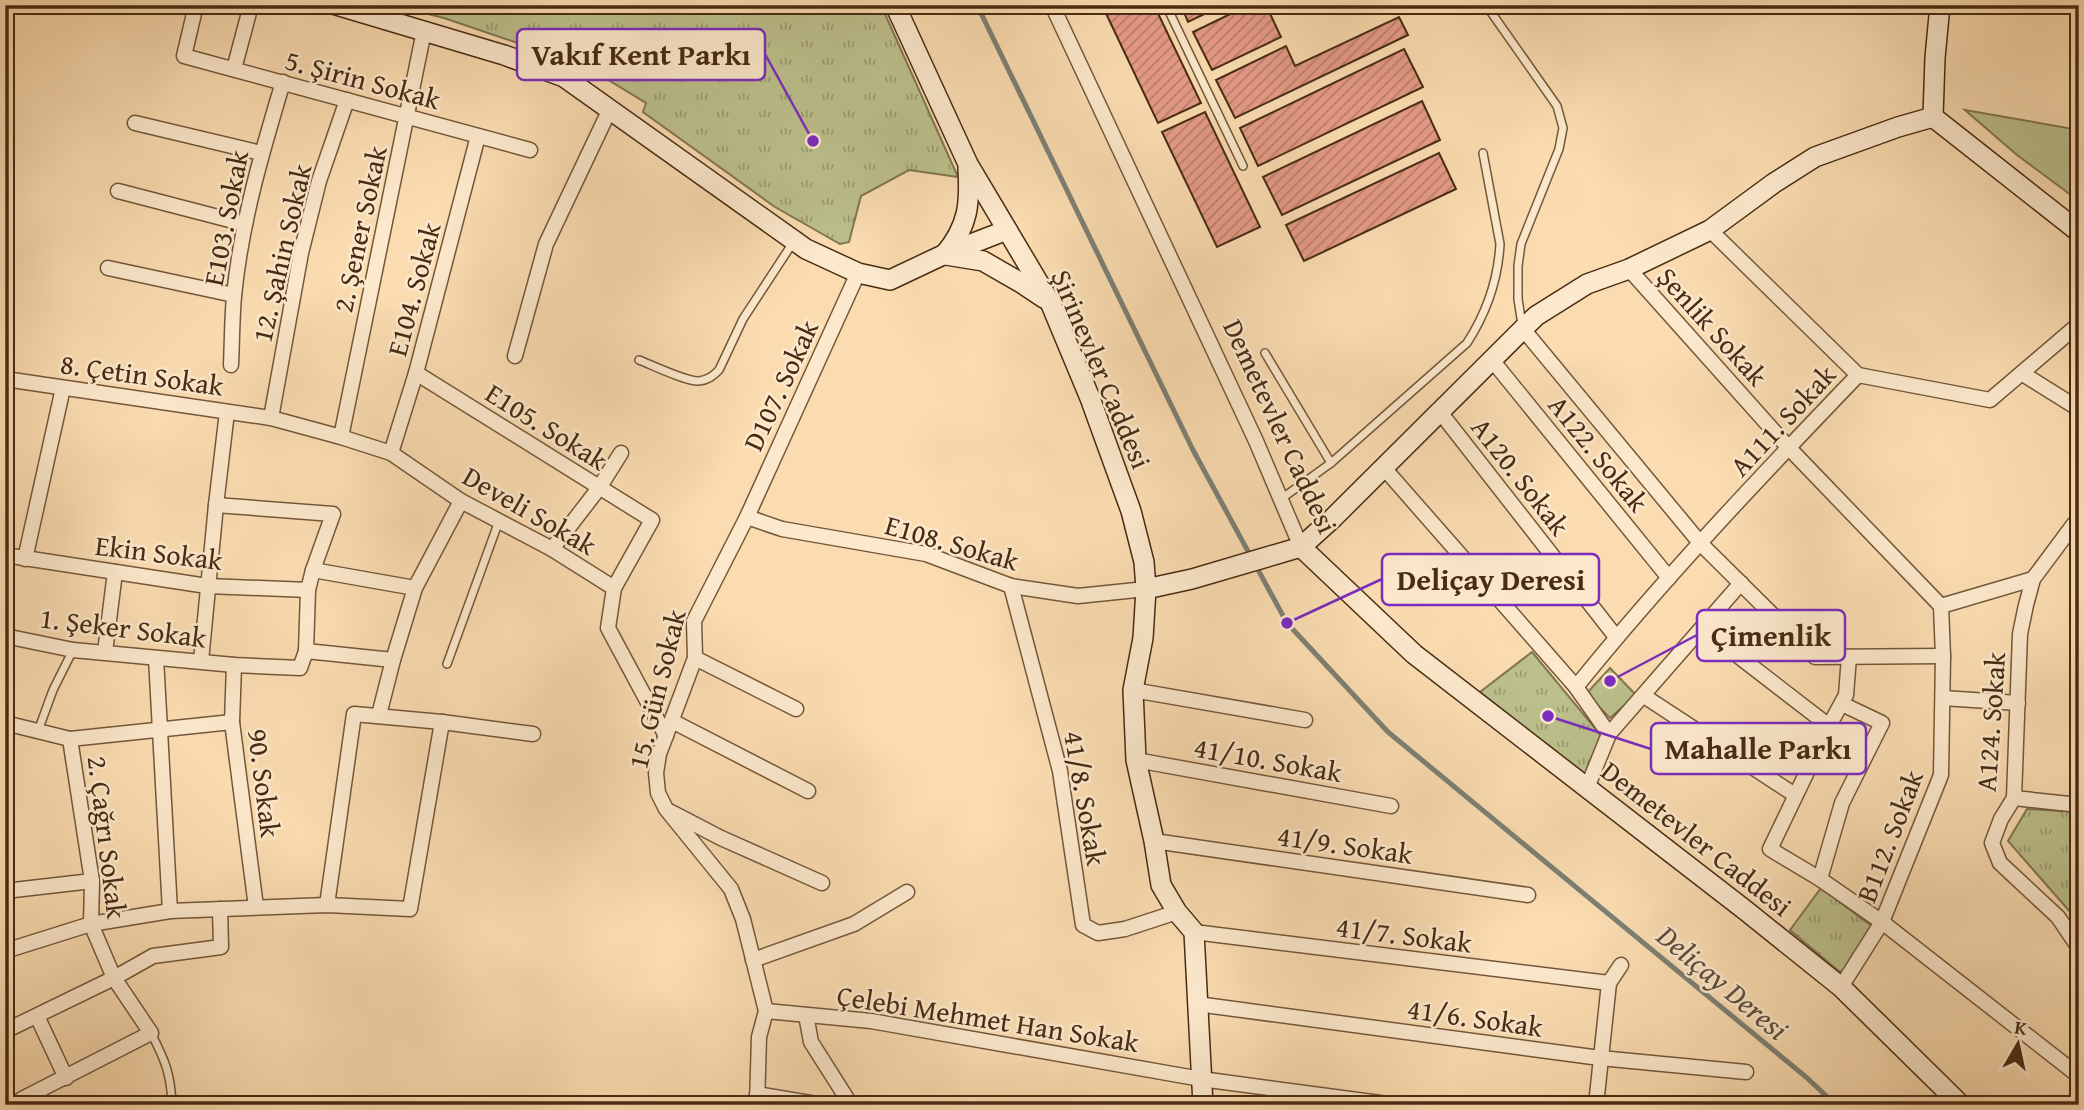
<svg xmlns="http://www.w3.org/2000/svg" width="2084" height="1110" viewBox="0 0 2084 1110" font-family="'Gentium Book Plus',serif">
<defs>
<pattern id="park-tufts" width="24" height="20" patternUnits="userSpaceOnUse" patternTransform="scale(1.75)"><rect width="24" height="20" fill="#bcc08c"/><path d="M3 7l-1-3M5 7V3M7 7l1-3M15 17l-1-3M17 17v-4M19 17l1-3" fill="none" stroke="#9b9c71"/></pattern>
<pattern id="building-hatch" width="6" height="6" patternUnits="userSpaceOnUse" patternTransform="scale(1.75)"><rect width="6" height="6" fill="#e69b86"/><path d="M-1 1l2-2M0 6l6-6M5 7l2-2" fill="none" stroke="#bc7f6c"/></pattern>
</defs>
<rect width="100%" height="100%" fill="#fadcb0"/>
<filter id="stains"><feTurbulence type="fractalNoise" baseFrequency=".00286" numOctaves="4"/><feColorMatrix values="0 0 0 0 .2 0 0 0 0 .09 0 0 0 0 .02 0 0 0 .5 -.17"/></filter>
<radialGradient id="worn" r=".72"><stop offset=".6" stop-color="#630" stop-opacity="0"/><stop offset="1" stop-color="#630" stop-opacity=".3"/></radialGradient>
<g fill="#bcc08c" stroke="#827650" stroke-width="2">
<path d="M1965 110 2079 130V201L2017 155Z"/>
<path d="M1610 668 1636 695 1610 718 1586 694Z"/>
</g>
<g fill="url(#park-tufts)" stroke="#827650" stroke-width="2">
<path d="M392 5H881L958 177 909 170 861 196 849 242 840 244 775 207 643 112 646 103 585 66 444 18Z"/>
<path d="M1532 652 1604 739 1585 774 1480 692Z"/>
<path d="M2027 809 2079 812V922L2008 841Z"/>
<path d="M1821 888 1873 927 1841 973 1790 930Z"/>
</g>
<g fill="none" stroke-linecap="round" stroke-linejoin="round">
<path stroke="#7d8074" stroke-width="5" d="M977 5 1193 450 1287 623 1388 732 1806 1077 1836 1105"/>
</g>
<g fill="url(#building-hatch)" stroke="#482b13" stroke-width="2">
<path d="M1102 5H1154L1201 103 1158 123Z"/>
<path d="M1181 5H1223L1188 22Z"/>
<path d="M1249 5H1266L1281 37 1212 70 1193 32Z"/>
<path d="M1399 17 1408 35 1235 118 1216 80 1286 46 1295 66Z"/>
<path d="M1404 49 1423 87 1258 166 1240 128Z"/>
<path d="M1422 101 1440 140 1282 215 1263 177Z"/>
<path d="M1205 112 1260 227 1217 247 1162 132Z"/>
<path d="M1439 153 1456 189 1304 261 1286 225Z"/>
</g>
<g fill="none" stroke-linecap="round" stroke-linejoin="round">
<g stroke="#74573a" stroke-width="10">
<g id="lane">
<path d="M1166 5 1243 166"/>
<path d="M1486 5 1557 106 1563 128 1559 149 1521 244 1518 266V299L1522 325"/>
<path d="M1265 353 1331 463"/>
<path d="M639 360C652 365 687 382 699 381 708 380 713 376 719 370L743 319 794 241"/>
<path d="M1281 499 1331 463 1467 343C1487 312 1498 281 1500 244L1483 153"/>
<path d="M447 664 499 521"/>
<path d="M38 731 53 690 73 650"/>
<path d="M151 1033C165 1060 171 1074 172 1105"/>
</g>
</g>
<g stroke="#74573a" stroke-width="17">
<g id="street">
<path d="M196 5 184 56 530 150"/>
<path d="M1052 5 1256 441 1301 547"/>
<path d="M234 69 251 5"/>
<path d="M135 123 261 153"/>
<path d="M118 191 245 224"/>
<path d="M1710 230 1858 375"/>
<path d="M108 268 234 295"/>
<path d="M1629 269 1788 447 1941 606 1943 656 1941 775 1882 922 1841 987"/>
<path d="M1523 329 1701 544 1815 657 1943 656"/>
<path d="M515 356 546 244 609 111"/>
<path d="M1492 360 1669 578"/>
<path d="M231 365C232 342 232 319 234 296 241 223 262 152 283 82"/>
<path d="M416 373 652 520 614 588"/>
<path d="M2023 374 2079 409"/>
<path d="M5 379 271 418 341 437 391 453 461 501 552 549 614 588 608 628 666 736"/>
<path d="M1440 412 1616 637"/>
<path d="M271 418 301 253 319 181 347 100"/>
<path d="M341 437 424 31"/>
<path d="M391 453 416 373 478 136"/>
<path d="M1384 468 1576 687 1609 734"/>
<path d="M216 505 333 514 313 570 308 590 306 651"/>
<path d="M747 517 782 529 926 554 1011 586 1078 596 1146 589"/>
<path d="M2079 522 2074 524 2033 579 2026 605 2020 634 2014 798 2001 819 1992 843 2000 863 2058 917 2079 948"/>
<path d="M552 549 599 488 621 453"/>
<path d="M5 555 207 586 308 590"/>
<path d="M25 559 63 388"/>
<path d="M313 570 415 588"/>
<path d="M1011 586 1060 771 1083 925 1098 933 1125 929 1177 912"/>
<path d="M1941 606 2033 579"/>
<path d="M1702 628 1829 726"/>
<path d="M5 636 73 650 234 665 300 668 306 651 393 660"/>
<path d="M105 652 115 572"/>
<path d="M1849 657 1846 695 1829 726 1770 849 1820 879 1882 922 2079 1076"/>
<path d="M156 658 170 911"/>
<path d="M695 658 796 709"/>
<path d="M201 661 216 505 227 412"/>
<path d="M234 665 232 722 256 907"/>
<path d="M1576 687C1664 578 1761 476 1858 375L1990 400 2079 324"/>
<path d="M1133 690 1305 720"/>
<path d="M1644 696 1795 795"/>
<path d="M1943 698 2018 703"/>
<path d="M379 715 393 660 415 588 461 501"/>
<path d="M672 721 808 791"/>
<path d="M5 723 70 739 232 722"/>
<path d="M1136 760 1391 806"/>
<path d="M1587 788 1609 734 1741 583"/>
<path d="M2014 798 2079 805"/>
<path d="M671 812 721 838 822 883"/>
<path d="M1154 841 1528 895"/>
<path d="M1820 879 1842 803 1882 723 1842 704"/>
<path d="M5 891 92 881"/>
<path d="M327 905 354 714 442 722 533 734"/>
<path d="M1194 932 1609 983"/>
<path d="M5 951 91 924 170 911 327 905 410 909 442 722"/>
<path d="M753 960 854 924 907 892"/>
<path d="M1197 1004 1600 1058 1746 1072"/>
<path d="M766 1011 871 1021 1201 1079 1395 1105"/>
<path d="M806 1015 811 1042 851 1105"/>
<path d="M37 1016 66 1078"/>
<path d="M5 1031 114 978 153 956 221 947 220 909"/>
<path d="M757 1094 822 1105"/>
<path d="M22 1099 151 1033 114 978 91 924 92 881 70 739"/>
<path d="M757 1105 759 1037 766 1011 743 919 731 889 666 809 658 793 656 773 659 754 695 658 694 621 747 517 858 273"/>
<path d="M1596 1105 1609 983 1621 965"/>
<path d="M2067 1105 2079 1099"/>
</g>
</g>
<g stroke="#482b13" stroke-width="22">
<g id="secondary">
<path d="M336 5 504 55 564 77 806 249 858 273 890 280 945 254 1007 230"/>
<path d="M895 5 968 164 1050 302 1090 398 1131 511 1144 562 1146 589 1143 638 1133 690 1136 760 1154 841 1161 885 1177 912 1194 932 1203 1105"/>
<path d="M1940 5 1935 58 1933 117 2079 232"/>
<path d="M945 254C969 225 970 203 968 168"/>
<path d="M946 255 983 261 1023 284 1044 298"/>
<path d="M1301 547 1414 654 1745 910 1841 987 1961 1105"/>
<path d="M1146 589 1192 579 1301 547 1333 518 1536 316 1587 284 1629 269 1710 230 1774 183 1815 157 1898 127 1933 117"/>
</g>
</g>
<use href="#lane" stroke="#fce8cc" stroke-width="7"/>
<use href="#street" stroke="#fce8cc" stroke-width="14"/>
<use href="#secondary" stroke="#fce8cc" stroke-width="19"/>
</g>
<g text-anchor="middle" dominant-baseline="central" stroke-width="5" stroke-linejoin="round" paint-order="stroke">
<g font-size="28" fill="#482b13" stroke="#fce8cc">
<text transform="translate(363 79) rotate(15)">5. Şirin Sokak</text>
<text transform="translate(225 218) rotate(-79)">E103. Sokak</text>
<text transform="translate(359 229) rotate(-78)">2. Şener Sokak</text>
<text transform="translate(281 253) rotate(-77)">12. Şahin Sokak</text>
<text transform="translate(413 289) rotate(-75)">E104. Sokak</text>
<text transform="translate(1713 326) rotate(48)">Şenlik Sokak</text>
<text transform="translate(1102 369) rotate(67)">Şirinevler Caddesi</text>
<text transform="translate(142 374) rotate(8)">8. Çetin Sokak</text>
<text transform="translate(780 385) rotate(-65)">D107. Sokak</text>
<text transform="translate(1782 420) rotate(-47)">A111. Sokak</text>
<text transform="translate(547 426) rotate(32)">E105. Sokak</text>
<text transform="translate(1281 426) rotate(65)">Demetevler Caddesi</text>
<text transform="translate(1599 453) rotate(51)">A122. Sokak</text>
<text transform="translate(1521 476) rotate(52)">A120. Sokak</text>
<text transform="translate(530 510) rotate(30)">Develi Sokak</text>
<text transform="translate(952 542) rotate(16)">E108. Sokak</text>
<text transform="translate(159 552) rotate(7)">Ekin Sokak</text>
<text transform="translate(123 627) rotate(7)">1. Şeker Sokak</text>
<text transform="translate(656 689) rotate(-76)">15. Gün Sokak</text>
<text transform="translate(1990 722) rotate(-86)">A124. Sokak</text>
<text transform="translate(1268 759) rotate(10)">41/10. Sokak</text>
<text transform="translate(265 783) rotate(83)">90. Sokak</text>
<text transform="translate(1086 798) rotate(80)">41/8. Sokak</text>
<text transform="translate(1889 836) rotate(-69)">B112. Sokak</text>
<text transform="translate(108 837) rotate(83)">2. Çağrı Sokak</text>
<text transform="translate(1697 838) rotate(38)">Demetevler Caddesi</text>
<text transform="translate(1345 844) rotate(8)">41/9. Sokak</text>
<text transform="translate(1404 934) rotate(7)">41/7. Sokak</text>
<text transform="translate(1475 1017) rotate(8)">41/6. Sokak</text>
<text transform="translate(988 1018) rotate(9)">Çelebi Mehmet Han Sokak</text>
</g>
<g font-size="30" font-style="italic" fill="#5e4e3c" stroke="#fce8cc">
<text transform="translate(1723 982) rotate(40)">Deliçay Deresi</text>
</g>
</g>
<path fill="none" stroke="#7b2cbf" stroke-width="2.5" d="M813 141L765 54M1287 623L1382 579M1610 681L1697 635M1548 716L1651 749"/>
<g fill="#7b2cbf" stroke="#fce8cc" stroke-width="2.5">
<circle cx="813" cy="141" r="7"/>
<circle cx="1287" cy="623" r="7"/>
<circle cx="1610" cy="681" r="7"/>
<circle cx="1548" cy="716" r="7"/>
</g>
<g fill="#fce8cc" stroke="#7b2cbf" stroke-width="2.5">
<rect x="517" y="29" width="248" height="51" rx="7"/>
<rect x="1382" y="554" width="217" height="51" rx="7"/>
<rect x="1697" y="610" width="148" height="51" rx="7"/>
<rect x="1651" y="723" width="215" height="51" rx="7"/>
</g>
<g font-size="30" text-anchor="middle" font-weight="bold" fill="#482b13">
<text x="641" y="65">Vakıf Kent Parkı</text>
<text x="1491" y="590">Deliçay Deresi</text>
<text x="1771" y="646">Çimenlik</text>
<text x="1758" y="759">Mahalle Parkı</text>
</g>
<rect width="2084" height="1110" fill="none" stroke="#fadcb0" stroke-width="28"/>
<rect x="7" y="7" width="2070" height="1096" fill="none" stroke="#482b13" stroke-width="3.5"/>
<rect x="14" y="14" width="2056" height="1082" fill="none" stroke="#482b13" stroke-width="2"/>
<g transform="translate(2018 1044) rotate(9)" stroke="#fce8cc" stroke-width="5" paint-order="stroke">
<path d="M0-5L12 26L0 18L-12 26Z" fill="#482b13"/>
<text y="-10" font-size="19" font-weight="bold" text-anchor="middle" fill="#482b13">K</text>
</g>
<rect width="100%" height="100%" filter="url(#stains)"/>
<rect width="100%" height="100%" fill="url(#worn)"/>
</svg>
